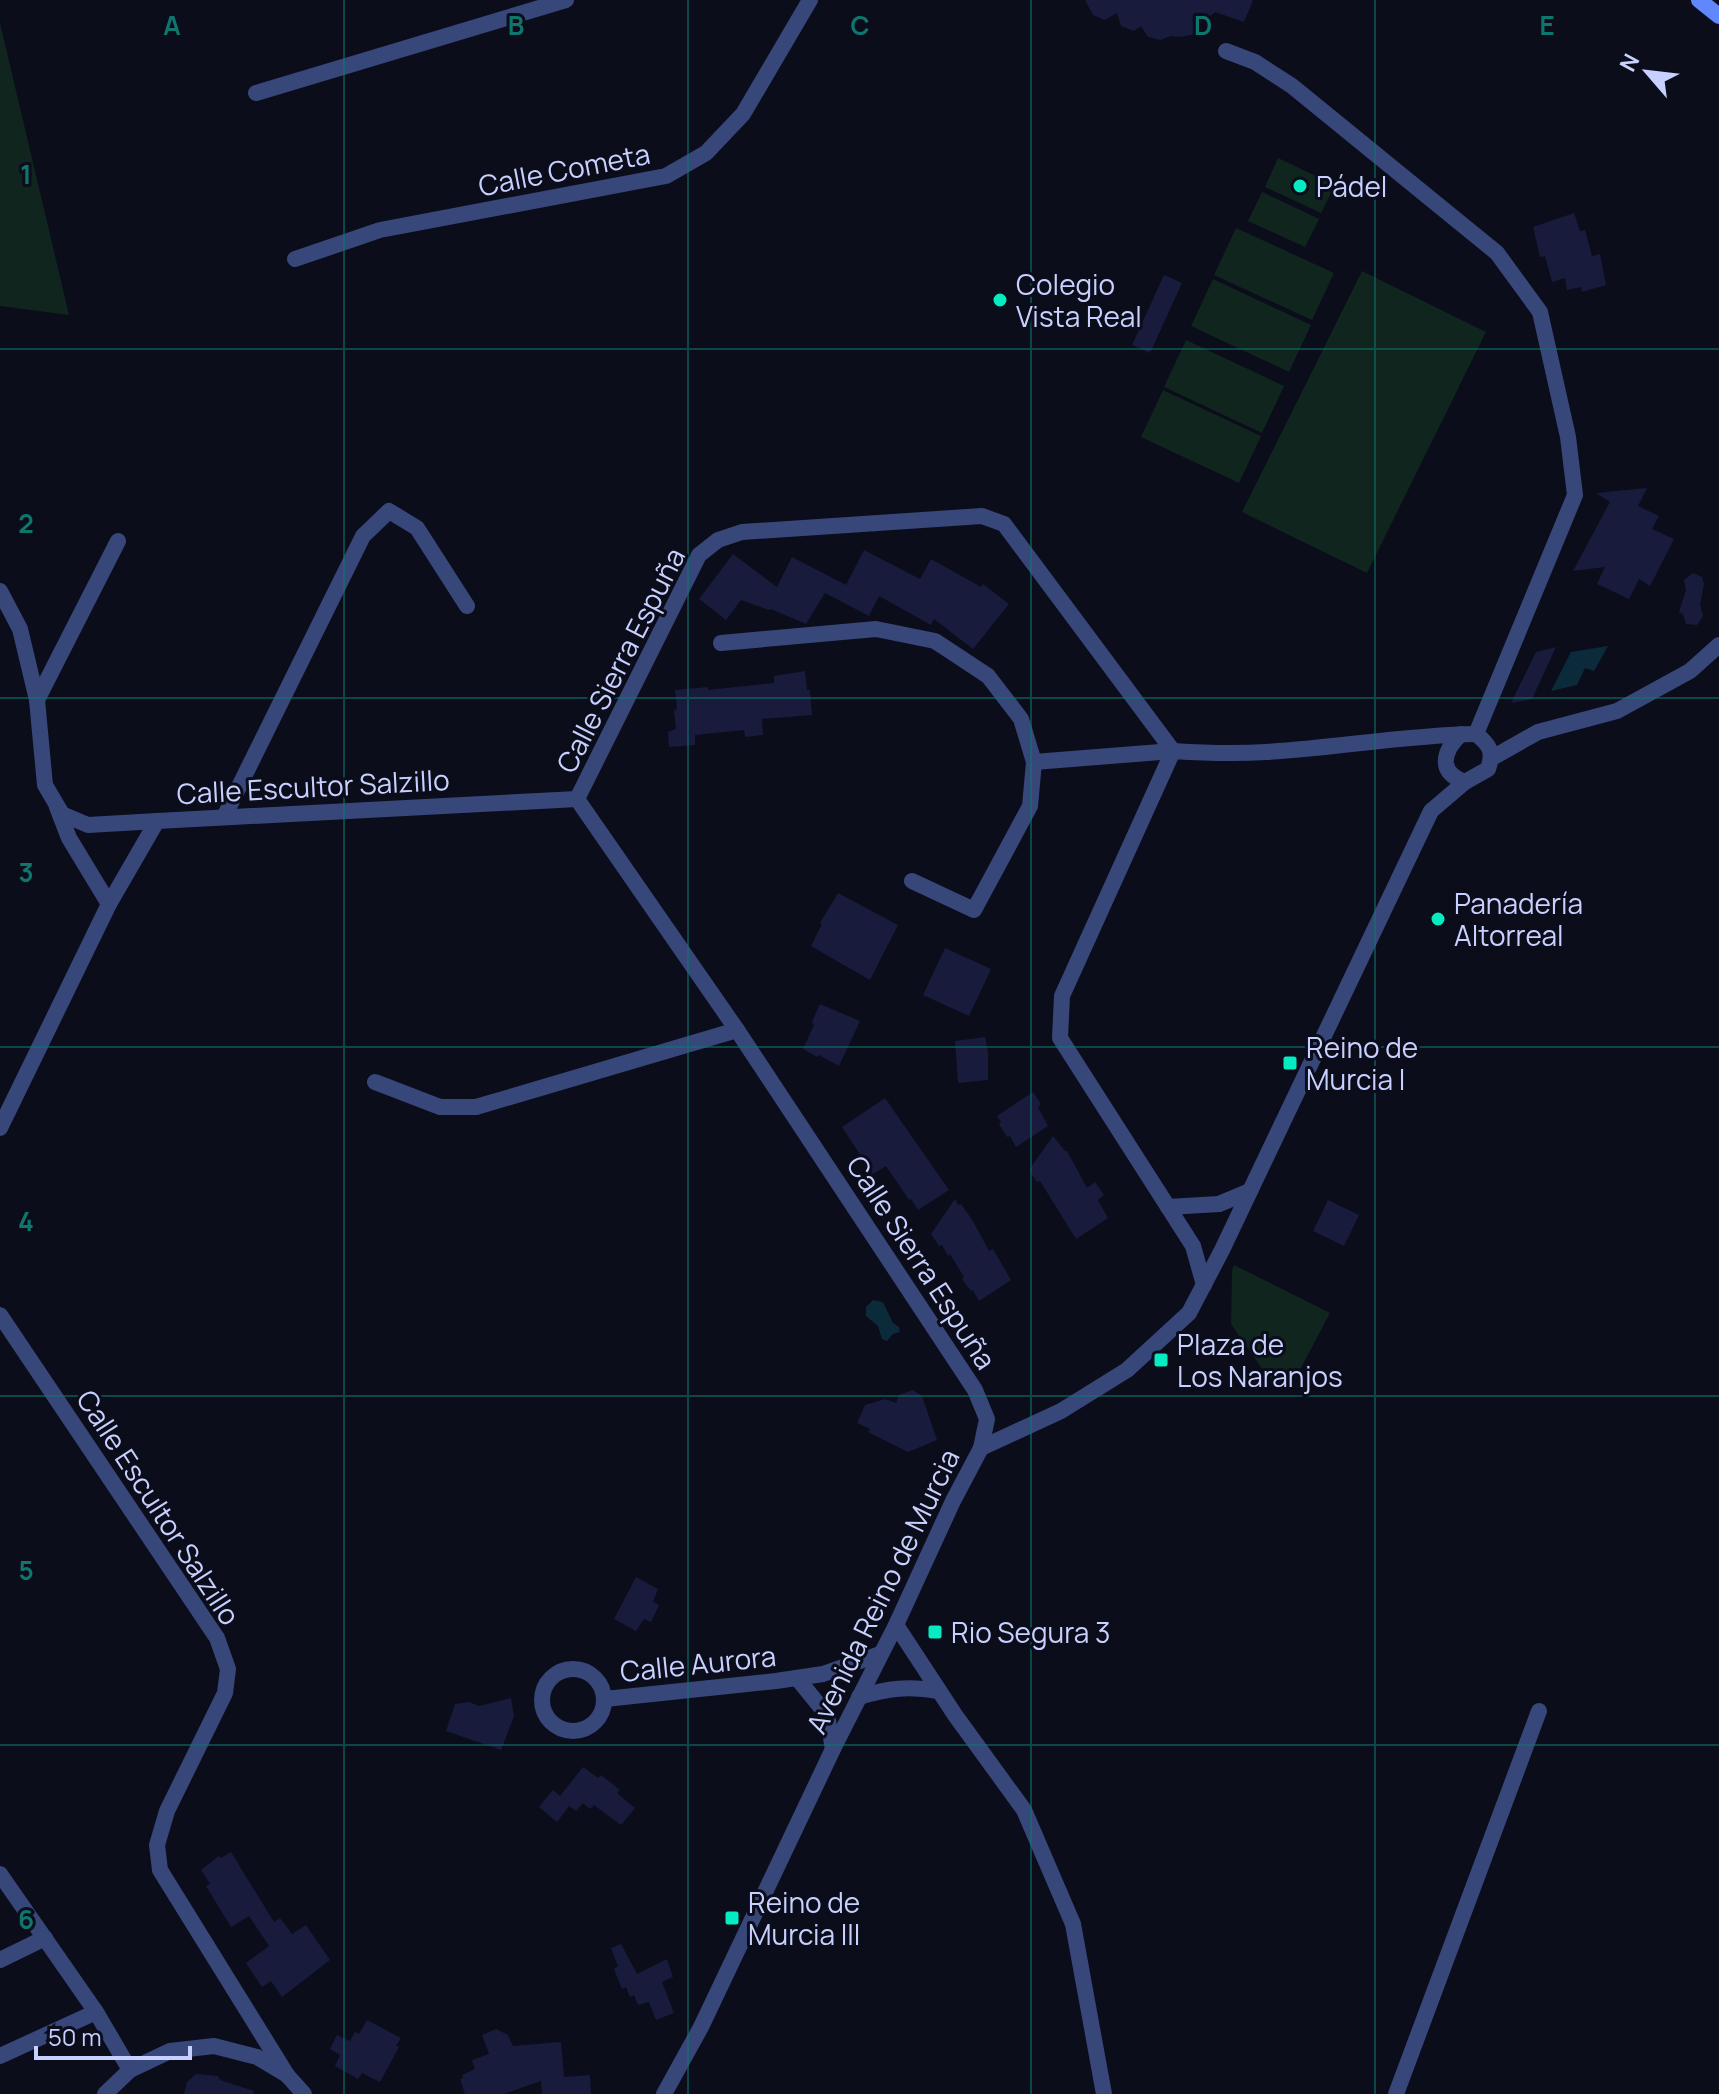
<svg xmlns="http://www.w3.org/2000/svg" width="1719" height="2094" viewBox="0 0 1719 2094" font-family="Manrope,sans-serif">
	<style>
		.green { fill: #0f251e }
		.water { fill: #0b2a3a }
		.building { fill: #181b3c }
		.lines { fill: none; stroke-linecap: round; stroke-linejoin: round }
		.street { stroke: #37477a; stroke-width: 16 }
		.secondary { stroke: #6087fc; stroke-width: 16 }
		.grid { fill: none; stroke: #0f766e; stroke-width: 2; stroke-opacity: 0.55 }
		.poi-dot { fill: #05ecc2; stroke: #0b0d1b; stroke-width: 3 }
		.labels { text-anchor: middle; dominant-baseline: central; stroke-width: 6; stroke-linejoin: round; paint-order: stroke }
		.street-label { font-size: 28px; fill: #c7d0fe; stroke: #0b0d1b }
		.poi-label { font-size: 28px; fill: #c7d0fe; stroke: #0b0d1b; text-anchor: start }
		.grid-label { font-size: 26px; text-anchor: middle; font-weight: bold; fill: #0f766e; stroke: #0b0d1b; stroke-width: 6; stroke-linejoin: round; paint-order: stroke }
	</style>
	<rect width="100%" height="100%" fill="#0b0d1b"/>
	<!-- green -->
	<g class="green">
		<path d="M0,23L69,315L0,306Z"/>
		<path d="M1278,158L1335,185L1321,213L1265,187Z"/>
		<path d="M1262,192L1319,219L1305,247L1248,221Z"/>
		<path d="M1236,228L1334,273L1312,320L1214,275Z"/>
		<path d="M1362,271L1486,332L1367,573L1242,512Z"/>
		<path d="M1213,279L1311,325L1289,372L1191,326Z"/>
		<path d="M1186,340L1284,386L1262,433L1164,387Z"/>
		<path d="M1163,390L1261,436L1239,483L1141,437Z"/>
		<path d="M1234,1265L1330,1313L1301,1368L1281,1381L1272,1379L1265,1373L1231,1324L1232,1270Z"/>
	</g>
	<!-- water -->
	<g class="water">
		<path d="M1608,646L1594,671L1585,668L1577,685L1551,691L1571,652Z"/>
		<path d="M873,1300L883,1302L893,1323L899,1327L900,1332L893,1334L887,1341L882,1339L878,1326L866,1316V1307Z"/>
	</g>
	<!-- building -->
	<g class="building">
		<path d="M1085,0H1253L1244,22L1215,12L1198,26L1195,34L1181,37L1171,36L1160,40L1148,37L1141,26L1134,31L1121,26L1117,13L1105,20L1093,15Z"/>
		<path d="M1574,213L1580,231L1585,230L1592,256L1600,254L1606,285L1582,292L1581,287L1567,290L1565,278L1552,282L1545,256L1540,257L1533,227Z"/>
		<path d="M1164,275L1182,283L1150,353L1132,345Z"/>
		<path d="M1647,488L1638,506L1659,516L1652,529L1674,539L1650,586L1639,579L1629,599L1597,584L1605,567L1573,571L1610,502L1596,493Z"/>
		<path d="M864,550L920,579L931,559L981,587L983,584L1009,604L973,649L934,619L931,625L879,596L869,616L825,593L806,624L771,609L769,610L741,600L726,620L699,599L733,554L777,587L792,557L846,585Z"/>
		<path d="M1693,573L1702,577L1704,584L1700,605L1703,616L1697,625L1686,624L1683,614L1679,612L1686,590L1684,580Z"/>
		<path d="M1556,647L1532,699L1511,703L1536,652Z"/>
		<path d="M805,671L807,690H810L812,715L762,719L763,735L745,737L744,730L695,735V745L669,747L668,732L676,729L674,710L677,709L675,690L708,687V690L774,683V676Z"/>
		<path d="M838,893L898,925L870,980L811,946L822,924L820,923Z"/>
		<path d="M945,948L991,969L969,1016L923,995Z"/>
		<path d="M820,1004L860,1021L839,1066L819,1055L817,1057L803,1049L814,1025L812,1022Z"/>
		<path d="M985,1037L988,1052V1080L958,1083L955,1041Z"/>
		<path d="M1033,1092L1041,1104L1038,1107L1048,1126L1016,1147L1010,1136L1007,1137L999,1124L1001,1122L997,1116Z"/>
		<path d="M885,1098L949,1190L918,1210L911,1199L909,1200L886,1166L873,1174L842,1127Z"/>
		<path d="M1053,1136L1065,1151H1067L1087,1188L1095,1182L1104,1195L1098,1200L1108,1218L1076,1239L1040,1181L1037,1182L1029,1170Z"/>
		<path d="M955,1199L958,1205L961,1204L973,1221L989,1251L993,1249L1011,1280L979,1301L973,1290L971,1291L962,1279L964,1277L950,1254L948,1256L942,1245L939,1246L931,1234Z"/>
		<path d="M1328,1200L1359,1215L1344,1246L1313,1231Z"/>
		<path d="M913,1390L922,1396L937,1440L908,1452L868,1432L870,1429L857,1423L865,1405L885,1399L896,1403L899,1395Z"/>
		<path d="M636,1577L658,1589L653,1602L659,1605L651,1622L644,1619L636,1631L614,1619Z"/>
		<path d="M511,1698L514,1716L501,1750L446,1731L455,1704L469,1702L479,1706Z"/>
		<path d="M583,1767L598,1778L601,1775L620,1790L617,1793L635,1808L621,1825L594,1805L590,1809L583,1803L576,1811L569,1806L557,1822L539,1807L553,1790L560,1796Z"/>
		<path d="M231,1852L274,1922L280,1918L292,1934L306,1925L330,1960L282,1997L271,1981L262,1987L246,1963L269,1946L249,1916L231,1927L206,1886L210,1884L201,1870L219,1856L221,1858Z"/>
		<path d="M621,1944L637,1974L667,1959L673,1977L662,1982L674,2013L656,2020L649,2002L638,2005L634,1995L630,1997L626,1987L622,1989L614,1969L618,1966L611,1948Z"/>
		<path d="M367,2020L401,2038L396,2046L399,2047L380,2082L362,2073L358,2079L335,2066L340,2055L330,2049L337,2035L350,2041L355,2032L359,2034Z"/>
		<path d="M496,2029L508,2035L513,2046L561,2042L564,2077L590,2075L591,2094H542L541,2081L504,2094H465L460,2079L463,2078L462,2075L475,2069L472,2060L489,2054L482,2035Z"/>
		<path d="M196,2074L218,2076L220,2080L254,2091L253,2094H184L187,2082Z"/>
	</g>
	<g class="lines">
		<!-- street -->
		<g class="street">
			<path d="M256,93L566,0"/>
			<path d="M295,259L380,230L666,176L706,153L743,114L810,0"/>
			<path d="M0,591L20,629L37,700L45,785L62,814L88,825L157,821"/>
			<path d="M721,643L876,629L935,641L988,676L1021,719L1034,762"/>
			<path d="M37,700L118,541"/>
			<path d="M1461,734C1443,751 1437,772 1465,782"/>
			<path d="M1492,758L1538,732L1617,711L1690,671L1719,645"/>
			<path d="M57,807L69,838L109,904"/>
			<path d="M224,817L363,536L389,511L417,528L467,606"/>
			<path d="M912,881L974,910L1030,806L1034,762L1173,751"/>
			<path d="M375,1082L440,1107H476L737,1030"/>
			<path d="M0,1128L109,904L157,821L577,799"/>
			<path d="M1168,1207L1219,1204L1250,1191"/>
			<path d="M1204,1285L1193,1246L1060,1038L1062,996L1173,751C1204,753 1235,754 1266,752C1336,748 1406,735 1476,734"/>
			<path d="M0,1315L217,1638L228,1669L225,1693L167,1811L157,1845L160,1870L287,2075"/>
			<path d="M981,1448L987,1419L975,1390L737,1030L577,799L699,555L718,540L742,532L982,516L1004,524L1173,751"/>
			<path d="M896,1625L955,1715L1024,1810L1073,1924L1104,2094"/>
			<circle cx="573" cy="1700" r="31"/>
			<path d="M797,1678L827,1715L833,1749"/>
			<path d="M859,1697C888,1688 909,1686 939,1691"/>
			<path d="M605,1699L776,1681L823,1674L880,1654"/>
			<path d="M0,1874L96,2012L130,2070"/>
			<path d="M0,1960L45,1938"/>
			<path d="M0,2056L96,2012"/>
			<path d="M105,2094L130,2070L170,2051L214,2046L257,2057L287,2075L304,2094"/>
			<path d="M664,2094L701,2027L833,1749L896,1625L953,1501L981,1448L1061,1411L1127,1370L1189,1313L1222,1250L1431,811L1465,782L1488,769C1494,752 1490,745 1476,734L1575,495L1568,437L1540,312L1497,253L1292,86L1255,62L1226,51"/>
			<path d="M1396,2094L1539,1711"/>
		</g>
		<!-- secondary -->
		<path class="secondary" d="M1699,0L1719,16"/>
	</g>
	<!-- grid -->
	<path class="grid" d="M344,0V2094M688,0V2094M1031,0V2094M1375,0V2094M0,349H1719M0,698H1719M0,1047H1719M0,1396H1719M0,1745H1719"/>
	<!-- markers -->
	<g class="poi-dot">
		<circle cx="1300" cy="186" r="8"/>
		<circle cx="1000" cy="300" r="8"/>
		<circle cx="1438" cy="919" r="8"/>
		<rect x="1282" y="1055" width="16" height="16" rx="4"/>
		<rect x="1153" y="1352" width="16" height="16" rx="4"/>
		<rect x="927" y="1624" width="16" height="16" rx="4"/>
		<rect x="724" y="1910" width="16" height="16" rx="4"/>
	</g>
	<g class="labels">
		<!-- street labels -->
		<g class="street-label">
			<text transform="translate(564 169) rotate(-11)">Calle Cometa</text>
			<text transform="translate(620 660) rotate(-63)">Calle Sierra Espuña</text>
			<text transform="translate(313 786) rotate(-3)">Calle Escultor Salzillo</text>
			<text transform="translate(922 1262) rotate(57)">Calle Sierra Espuña</text>
			<text transform="translate(159 1507) rotate(57)">Calle Escultor Salzillo</text>
			<text transform="translate(882 1591) rotate(-64)">Avenida Reino de Murcia</text>
			<text transform="translate(698 1663) rotate(-6)">Calle Aurora</text>
		</g>
		<!-- poi labels -->
		<g class="poi-label">
			<text x="1316" y="186">Pádel</text>
			<text x="1016" y="284">Colegio<tspan x="1016" dy="32">Vista Real</tspan></text>
			<text x="1454" y="903">Panadería<tspan x="1454" dy="32">Altorreal</tspan></text>
			<text x="1306" y="1047">Reino de<tspan x="1306" dy="32">Murcia I</tspan></text>
			<text x="1177" y="1344">Plaza de<tspan x="1177" dy="32">Los Naranjos</tspan></text>
			<text x="951" y="1632">Rio Segura 3</text>
			<text x="748" y="1902">Reino de<tspan x="748" dy="32">Murcia III</tspan></text>
		</g>
	</g>
	<g class="grid-label">
		<text x="172" y="35">A</text>
		<text x="516" y="35">B</text>
		<text x="860" y="35">C</text>
		<text x="1203" y="35">D</text>
		<text x="1547" y="35">E</text>
		<text x="26" y="184">1</text>
		<text x="26" y="533">2</text>
		<text x="26" y="882">3</text>
		<text x="26" y="1231">4</text>
		<text x="26" y="1580">5</text>
		<text x="26" y="1929">6</text>
	</g>
	<!-- north arrow -->
	<g transform="translate(1647 72) rotate(298)" stroke="#0b0d1b" stroke-width="6" paint-order="stroke">
	<path d="M0-6L14 30L0 20L-14 30Z" fill="#c7d0fe"/>
	<text y="-12" font-size="22" font-weight="bold" text-anchor="middle" fill="#c7d0fe">N</text>
	</g>
	<!-- scale -->
	<path d="M36 2046v12h154v-12" fill="none" stroke="#c7d0fe" stroke-width="4"/>
	<text x="48" y="2046" font-size="24" fill="#c7d0fe" stroke="#0b0d1b" stroke-width="6" paint-order="stroke">50 m</text>
</svg>
